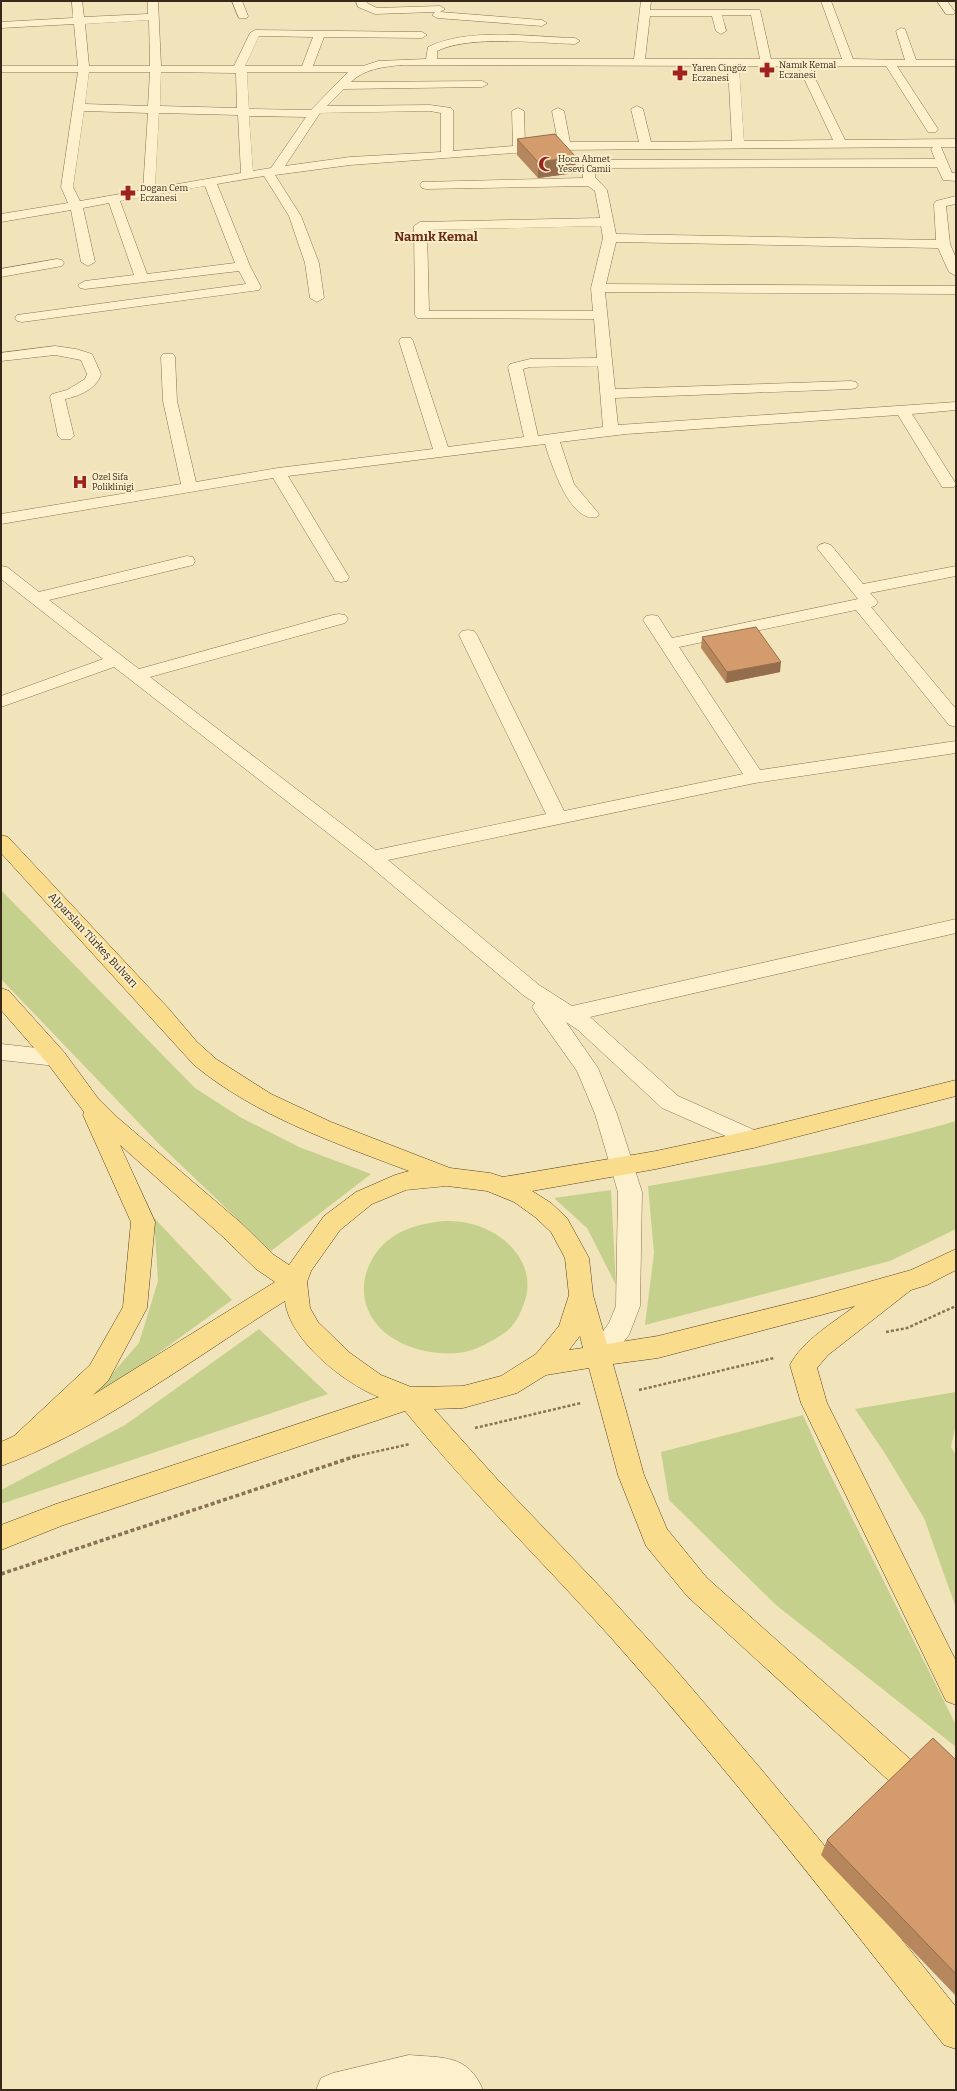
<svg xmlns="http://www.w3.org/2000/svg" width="957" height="2091" viewBox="0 0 957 2091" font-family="Bitter,serif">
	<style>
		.green { fill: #c6d08d }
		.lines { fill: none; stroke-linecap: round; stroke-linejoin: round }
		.minor-casing { stroke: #8a7253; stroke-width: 1 }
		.major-casing { stroke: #574028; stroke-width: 1 }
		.path-far1 { stroke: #8a7253; stroke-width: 2.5; stroke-dasharray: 3 2; stroke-linecap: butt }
		.path { stroke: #8a7253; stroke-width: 3.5; stroke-dasharray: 4 2.5; stroke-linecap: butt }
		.minor { fill: #fcf0cd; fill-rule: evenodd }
		.major { fill: #fadd8c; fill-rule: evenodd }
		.wall { fill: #b6865d }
		.shaded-wall { fill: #946d4c }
		.building { fill: #d49c6c; stroke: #946d4c }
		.labels { text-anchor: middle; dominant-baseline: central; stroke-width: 4; stroke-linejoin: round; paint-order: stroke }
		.far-poi-label { font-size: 9px; fill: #372919; stroke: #f9edca; text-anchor: start }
		.street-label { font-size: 11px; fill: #372919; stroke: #f9edca }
		.far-district-label { font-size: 13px; font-weight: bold; fill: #682a15; stroke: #f9edca }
	</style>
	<rect width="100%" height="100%" fill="#f2e4ba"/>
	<!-- green -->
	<g class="green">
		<path d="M1,890L195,1088L240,1117L299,1147L371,1174L271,1251L159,1144L1,979Z"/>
		<path d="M956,1121V1229L890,1261L645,1325L654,1253L648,1186C752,1168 855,1150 956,1121Z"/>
		<path d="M611,1190L616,1285L587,1228L554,1198Z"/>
		<path d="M154,1218L232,1300L82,1408L139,1343L158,1281Z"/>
		<path d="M443,1221C451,1221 459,1221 467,1223C501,1229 535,1260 526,1297C523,1308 517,1323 507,1331C493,1341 476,1351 458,1353C425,1356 382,1343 368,1310C356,1282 371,1249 397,1234C411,1226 427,1223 443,1221Z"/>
		<path d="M259,1329L328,1394L1,1504V1490L125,1425Z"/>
		<path d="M956,1392V1423L951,1447L956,1455V1608L924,1518L884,1452L855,1409Z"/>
		<path d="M803,1415L824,1462L956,1725V1747L776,1605L669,1500L661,1452Z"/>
	</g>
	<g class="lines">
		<!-- minor casing -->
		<g class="minor-casing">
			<g id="minor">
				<path d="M72,1H82L84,17L148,14V1H158L161,66H234L250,33L255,30L422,32L427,35L422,38L324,37L313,66H363L378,61L426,59L428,47C469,27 531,37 575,38L580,41L575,44C538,43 470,35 437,51V59H634L641,1H651L650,10H760L771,59H842L821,1H831L853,59L905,60L896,31L901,28L905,29L916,60H956V66H897L938,129L936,132H928L886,66H809L845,140L956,139V147H941L952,173H956V181L943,180L937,167L595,168V177L607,190L616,234L936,240L934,204L936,201L956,196V204L946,206L950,244L956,258V276L949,272L938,248L616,242L606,284L956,286V294L605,292L615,389L851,381L856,382L858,385L856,388L851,389L615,398L618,425L956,402V410L912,414L956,484L954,487H942L898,415L626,434L560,442L574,484L599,514L597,517C570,524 551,463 545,444L288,476L349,577L347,581L341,582L335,581L333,577L273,478L1,524V514L181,484L163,401L161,357L163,354H173L175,357L177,401L196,482L278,468L433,449L399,341L401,338H411L413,341L448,447L524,437L508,367L510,364L530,359L597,358L594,319L417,318L415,315L414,226L420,222L600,218L595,191L588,186L426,189L422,188L420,185L422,182L583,178V164L589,160L935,159L931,149L933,147L554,150L350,165L275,175L301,216L319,263L324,298L317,302L310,298L305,263L289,216L264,176L217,184L250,266L261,287L259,290L22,322L17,321L15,318L17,315L246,284L239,271L85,289L80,288L78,285L85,281L134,275L109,203L83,208L95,262L88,266L81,262L71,210L1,222V214L68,203L61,187L78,72H1V66H78L74,24L1,28V22L73,18ZM722,15H751L760,59H645L650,16H712L716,31L721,34L726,31ZM149,20L150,66H89L85,24ZM259,36L313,37L302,66H245ZM401,65L728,66L732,141L651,142L643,109L637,106L631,109L639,142H570L564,111L558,108L552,111L558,142L525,145L524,111L518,108L512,111L513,146L453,151V110L451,108L430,105L327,106L344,89L482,87L488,84L482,81L351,82C364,69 383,67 401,65ZM739,66H798L833,140L744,141ZM89,72H150L148,106L85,104ZM161,72L236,73L237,108L160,106ZM247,72H348L311,110L249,109ZM84,111L148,113L143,190L80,201L73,187ZM430,111L441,113V152L350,157L285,166L320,113ZM159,113L238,115L241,173L155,188ZM249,116L306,117L271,168L253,171ZM205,186L235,263L147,274L120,201ZM601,226L603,238L591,288L593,311H429L427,230ZM598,366L603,427L538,436L523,369L530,367Z"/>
				<path d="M232,1H242L248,16L247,18H239Z"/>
				<path d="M356,1H366L367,3L377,8L440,6L445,9L440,12L542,20L547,23L542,26L437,18L432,15L435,12L375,14L358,7Z"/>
				<path d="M937,1H947L955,12L954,14H946Z"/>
				<path d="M57,259L62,260L64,263L62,266L1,277V269Z"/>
				<path d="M55,346L76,349L92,354L101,374C97,389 79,396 65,399L74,436L71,439H61L58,436L50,397L52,394L67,390L85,379L87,374L81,360L55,355L1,361V353Z"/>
				<path d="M825,543L831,545L863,584L956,566V576L870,593L878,602L875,606L871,607L956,709V727L949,725L856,610L679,647L760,770L956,741V753L755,783L388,860L539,985L572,1006L956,919V933L590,1017L678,1096L761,1133L765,1139L761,1145L753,1148L662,1108L578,1030L566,1022L598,1068L617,1114L642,1192L640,1306L629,1335L607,1363L598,1367L589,1363L585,1356L609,1323L616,1306L618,1192L595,1114L577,1071L535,1012L532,1007L535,1003L523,995L365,862L114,667L1,707V696L103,659L1,579V566L7,567L39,592L187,556L193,557L195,561L193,565L49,600L139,669L333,615L339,614L345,615L348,619L345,623L150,677L376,850L546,814L459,635L462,631L468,630L474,631L477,635L564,811L743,774L643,620L646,616L652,615L658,616L672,638L858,599L817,548L819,545Z"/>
				<path d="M1,1044L56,1050L64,1052L67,1058L64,1064L56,1066L1,1060Z"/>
				<path d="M409,2055C443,2058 468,2054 483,2090H316L321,2078L333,2073Z"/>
			</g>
		</g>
		<!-- major casing -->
		<g class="major-casing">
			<path id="major" d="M1,835L8,837L169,1009L197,1042L216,1059L271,1094L331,1122L450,1168L490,1173L503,1177L656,1151L753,1130L956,1080V1096L753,1148L656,1169L532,1191L551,1203L567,1218L589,1258L593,1295L607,1344L658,1336L815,1297L911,1270L956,1249V1270L927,1285L911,1290L828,1355L817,1368L827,1403L956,1661V1705L946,1701L801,1403L790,1365C803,1340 833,1323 855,1306L658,1358L613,1364L644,1475L667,1529L707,1578L956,1800V1836L945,1832L687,1596L646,1546L618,1475L589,1368L546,1375L517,1393L463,1408L434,1409L497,1479L606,1593L676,1670L761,1769L886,1920L956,2007V2049L944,2045C836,1909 729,1770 613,1640C544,1563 470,1491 405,1411L61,1526L1,1550V1525L56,1504L379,1397C345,1384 289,1340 285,1301C195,1357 100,1430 1,1466V1442L14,1436L90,1365L123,1307L131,1222L83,1115L84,1112L48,1064L1,1010V988L9,991L64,1052L97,1097L118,1118L240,1222L274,1255L289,1265L324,1216L356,1192L395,1175L409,1171C335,1143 256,1116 194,1065L1,853ZM120,1145L222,1236L256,1269L275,1282L93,1395L108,1381L147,1308L155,1222ZM447,1186L487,1191L514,1202L535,1217L551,1232L565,1258L569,1295L559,1326L536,1354L501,1376L463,1386L411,1387L381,1375L350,1353L318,1322L310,1308L307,1282L311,1271L340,1230L372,1204L406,1190ZM580,1336L583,1348L569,1350L579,1337Z"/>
		</g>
		<!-- path-far1 -->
		<g class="path-far1">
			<path d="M886,1332L907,1328L956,1306"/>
			<path d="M639,1390L774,1358"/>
			<path d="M475,1428L581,1403"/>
			<path d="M352,1457L410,1444"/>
		</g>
		<!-- path -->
		<path class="path" d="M1,1574L356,1456"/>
		<!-- minor -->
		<use href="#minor" class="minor"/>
		<!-- major -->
		<use href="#major" class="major"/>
	</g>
	<!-- wall -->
	<g class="wall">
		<path d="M517,139L575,173L538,178L517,155Z"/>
		<path d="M702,637L780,672L726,683L701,648Z"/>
		<path d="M956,1760V1996L821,1855L827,1840Z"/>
	</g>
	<!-- shaded-wall -->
	<g class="shaded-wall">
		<path d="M576,157L575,173L538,178V162Z"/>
		<path d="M781,662L780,672L726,683L727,672Z"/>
	</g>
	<!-- building -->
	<g class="building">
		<path d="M555,134L576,157L538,162L517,139Z"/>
		<path d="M756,627L781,662L727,672L702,637Z"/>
		<path d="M933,1738L956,1760V1974L827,1840Z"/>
	</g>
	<!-- icons -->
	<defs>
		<g id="pharmacy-bare" transform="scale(1.2)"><path d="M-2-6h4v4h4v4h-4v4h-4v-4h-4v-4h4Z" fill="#9f221d" stroke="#f9edca" stroke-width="2.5" paint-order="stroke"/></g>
		<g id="mosque-bare" transform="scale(1.2)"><path d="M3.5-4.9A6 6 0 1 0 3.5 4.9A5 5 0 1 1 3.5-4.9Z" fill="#9f221d" stroke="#f9edca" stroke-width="2.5" paint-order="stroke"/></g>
		<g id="hospital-bare" transform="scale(1.2)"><path d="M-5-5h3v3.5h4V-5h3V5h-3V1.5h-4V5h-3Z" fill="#9f221d" stroke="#f9edca" stroke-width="2.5" paint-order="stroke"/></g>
	</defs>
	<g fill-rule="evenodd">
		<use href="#pharmacy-bare" x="767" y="70"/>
		<use href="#pharmacy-bare" x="680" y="73"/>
		<use href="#mosque-bare" x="546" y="164"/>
		<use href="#pharmacy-bare" x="128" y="193"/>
		<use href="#hospital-bare" x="80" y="482"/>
	</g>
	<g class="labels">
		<!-- far-poi labels -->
		<g class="far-poi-label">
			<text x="779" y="65">Namık Kemal<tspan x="779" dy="10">Eczanesi</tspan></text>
			<text x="692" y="68">Yaren Cingöz<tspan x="692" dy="10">Eczanesi</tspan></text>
			<text x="558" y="159">Hoca Ahmet<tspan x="558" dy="10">Yesevi Camii</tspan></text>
			<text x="140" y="188">Dogan Cem<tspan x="140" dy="10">Eczanesi</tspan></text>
			<text x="92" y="477">Ozel Sifa<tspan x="92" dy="10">Poliklinigi</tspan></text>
		</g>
		<!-- street labels -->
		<g class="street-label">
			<text transform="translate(93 940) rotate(47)">Alparslan Türkeş Bulvarı</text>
		</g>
		<!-- far-district labels -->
		<g class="far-district-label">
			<text x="436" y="236">Namık Kemal</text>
		</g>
	</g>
	<!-- border -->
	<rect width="957" height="2091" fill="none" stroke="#372919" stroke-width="4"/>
</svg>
